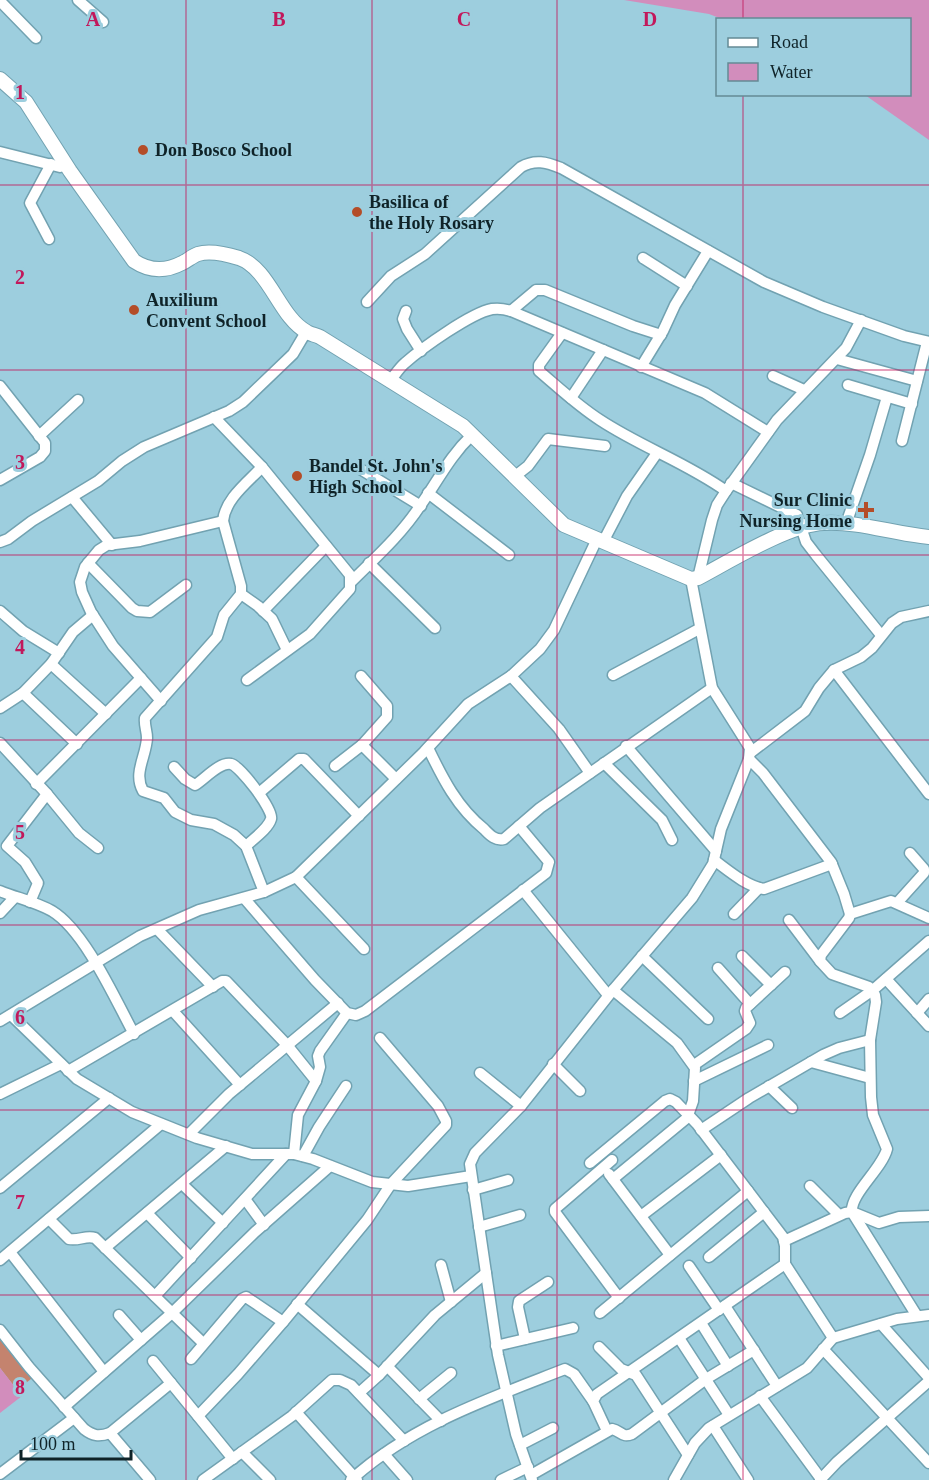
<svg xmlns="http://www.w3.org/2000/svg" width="929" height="1480" viewBox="0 0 929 1480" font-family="'Times New Roman',serif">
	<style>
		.green { fill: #c4836e }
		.water { fill: #d28dbc }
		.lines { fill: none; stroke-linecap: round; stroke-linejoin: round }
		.minor-casing { stroke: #72a2b1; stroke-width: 13 }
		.major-casing { stroke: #72a2b1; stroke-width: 16 }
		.minor { stroke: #fff; stroke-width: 10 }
		.major { stroke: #fff; stroke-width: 14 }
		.grid { fill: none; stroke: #c2185b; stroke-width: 1.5; stroke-opacity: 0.55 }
		.poi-dot { fill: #b44d28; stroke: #9dcede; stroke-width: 2 }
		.labels { text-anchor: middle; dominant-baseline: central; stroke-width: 6; stroke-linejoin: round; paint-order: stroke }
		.poi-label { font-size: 18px; font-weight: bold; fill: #0f2328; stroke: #9dcede; text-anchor: start }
		.grid-label { font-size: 20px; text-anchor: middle; font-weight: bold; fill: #c2185b; stroke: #9dcede; stroke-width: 6; stroke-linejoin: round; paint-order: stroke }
	</style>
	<rect width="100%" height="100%" fill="#9dcede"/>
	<!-- green -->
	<path class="green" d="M0,1329L36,1375L17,1390L0,1368Z"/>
	<!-- water -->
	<g class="water">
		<path d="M624,0H929V140L865,95L910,94V20L722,19L709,14Z"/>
		<path d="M0,1368L22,1396L0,1413Z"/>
	</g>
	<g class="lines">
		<!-- minor casing -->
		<g class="minor-casing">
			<g id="minor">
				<path d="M78,0L103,22"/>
				<path d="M0,1L36,38"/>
				<path d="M0,152L60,167L65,164"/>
				<path d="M49,239L30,203L51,164"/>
				<path d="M643,258L687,286"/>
				<path d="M367,302L391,276L425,254L521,167C535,159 546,162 561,168L764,282L823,307L904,336L929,342"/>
				<path d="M406,311L403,319L407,329L421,351"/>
				<path d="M511,311L536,290H545L633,326L661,335"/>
				<path d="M562,333L539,365V371C559,388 578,406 600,420C641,447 687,463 726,491"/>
				<path d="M837,359L917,381"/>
				<path d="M641,367L663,331L675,305L708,251"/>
				<path d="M773,376L804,390"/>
				<path d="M390,381C395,375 399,368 405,363C422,348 471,313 492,309C499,308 505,309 511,311L705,393L768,432"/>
				<path d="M848,385L912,404"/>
				<path d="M0,386L45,443V451L40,457L0,480"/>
				<path d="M571,398L603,350"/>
				<path d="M214,417L262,467L350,575V589L310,634L247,680"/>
				<path d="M39,436L78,400"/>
				<path d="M902,441L927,342"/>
				<path d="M262,467C248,482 225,499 223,521L241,586V594L224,615L217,637L145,718C144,725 147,731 147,738C146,757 133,773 143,791L164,798L175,812L191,820L214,824L234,835L246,846L264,892"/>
				<path d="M357,467L421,506"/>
				<path d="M514,477L528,466L548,439L605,446"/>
				<path d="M731,483L797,515L806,542L816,555L881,635"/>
				<path d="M428,493L509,555"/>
				<path d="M72,497L112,545"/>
				<path d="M846,524L870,455L887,397"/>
				<path d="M0,542L8,539L32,521L98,481L122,461L144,447L229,411L243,402L293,354L306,332"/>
				<path d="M603,542L627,496L657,453"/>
				<path d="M88,563L132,608L137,611L150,612L186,585"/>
				<path d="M369,563L435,628"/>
				<path d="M698,578L712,520L717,505L726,491L777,420L846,348L861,320"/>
				<path d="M351,582C375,558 401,535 420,506C438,481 449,457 472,435"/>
				<path d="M241,594L258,606L272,619L287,650"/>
				<path d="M0,611L23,631L59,653"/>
				<path d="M263,611L326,546"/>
				<path d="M51,664L106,714"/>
				<path d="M834,670L929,794"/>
				<path d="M613,675L699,629"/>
				<path d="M511,676L559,729L590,773"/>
				<path d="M23,693L77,744"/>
				<path d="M161,701L113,646L91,612L82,592L80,582L85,567L99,550L107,545L140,541L223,521"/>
				<path d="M0,708L23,693L51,664L73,632L93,615"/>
				<path d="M0,743L47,794L79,833L98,848"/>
				<path d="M362,745L396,779"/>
				<path d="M626,746L716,851"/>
				<path d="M428,748C443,779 457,807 484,829C490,835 495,841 504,839L540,808L712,688"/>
				<path d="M750,753L805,711L819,688L834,670L861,657L872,648L892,623L901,617L929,611"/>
				<path d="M749,759L763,773L831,862L844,894L850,914L849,918L821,955L820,961L832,974L869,987L875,995L876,1002L870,1040L871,1097L873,1115L887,1149C882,1169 850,1194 852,1212L917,1316"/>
				<path d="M604,763L662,820L672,840"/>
				<path d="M335,766L362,745L387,717V706L361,676"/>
				<path d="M174,767L185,779L195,785C205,779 219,762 231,764C240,766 274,810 271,819C268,829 253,839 246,846"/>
				<path d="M36,784L141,678"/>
				<path d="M259,793L299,759H304L359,816"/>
				<path d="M714,860C729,871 746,886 764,889L832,864"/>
				<path d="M296,877L364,949"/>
				<path d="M523,890L608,995"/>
				<path d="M0,891C17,898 36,902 52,911C85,931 115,999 134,1034"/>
				<path d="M244,898L315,980L347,1013L356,1015L365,1011L546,873L549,862L519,826"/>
				<path d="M30,902L38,883L25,862L7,846L47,794"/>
				<path d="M897,903L924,873V869L910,853"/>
				<path d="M0,913L15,897"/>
				<path d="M734,914L759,888"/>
				<path d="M850,914L891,901L929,918"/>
				<path d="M789,920L820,961"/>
				<path d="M157,929L213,987"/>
				<path d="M642,956L708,1019"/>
				<path d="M742,956L771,985"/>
				<path d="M718,968L750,1004"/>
				<path d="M886,979L929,1026"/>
				<path d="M613,990L677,1043L695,1068L693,1101L687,1118L613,1179"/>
				<path d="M173,1011L240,1085"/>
				<path d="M840,1013L873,990L929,941"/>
				<path d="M917,1013L929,999"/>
				<path d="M11,1015L77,1079L132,1112L197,1138L252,1154H294L313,1159L372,1182L408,1186L471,1176"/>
				<path d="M0,1021L140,936L199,910L264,892L296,877L424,752L468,704L511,676L540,649L554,630L597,539"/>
				<path d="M811,1062L870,1078"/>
				<path d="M553,1064L580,1091"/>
				<path d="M694,1065L746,1029L750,1023L745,1011L746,1008L785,972"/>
				<path d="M68,1071L222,981H226L287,1045L316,1081"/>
				<path d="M480,1073L521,1106"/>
				<path d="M694,1081L768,1045"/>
				<path d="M769,1086L792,1108"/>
				<path d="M0,1094L61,1064"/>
				<path d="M701,1130L749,1098L823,1055L839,1048L870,1040"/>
				<path d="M189,1134L229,1094L338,1003"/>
				<path d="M294,1154L298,1115L316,1081L320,1067L318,1056L320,1051L347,1013"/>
				<path d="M303,1156L319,1127L346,1086"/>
				<path d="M612,1160L555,1209V1212L619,1298"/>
				<path d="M590,1163L665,1101L670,1099L676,1102L697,1124L783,1237L785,1246V1264L833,1338"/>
				<path d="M609,1174L670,1255"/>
				<path d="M182,1184L223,1223"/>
				<path d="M810,1186L839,1215"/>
				<path d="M0,1188L109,1098"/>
				<path d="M473,1190L508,1180"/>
				<path d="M245,1199L264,1225"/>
				<path d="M147,1213L191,1258"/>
				<path d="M641,1216L721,1155"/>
				<path d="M49,1219L69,1239C79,1241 86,1235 95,1238L203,1343"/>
				<path d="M479,1227L520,1215"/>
				<path d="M784,1241L845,1213L852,1212L879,1223L899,1217L929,1216"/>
				<path d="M105,1248L226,1146"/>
				<path d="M10,1252L104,1372"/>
				<path d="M709,1257L764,1212"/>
				<path d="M0,1260L161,1124"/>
				<path d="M441,1265L451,1302"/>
				<path d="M689,1266L719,1310"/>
				<path d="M155,1296L286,1154"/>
				<path d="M297,1304L379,1375"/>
				<path d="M725,1306L777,1386"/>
				<path d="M600,1313L748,1191"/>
				<path d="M119,1315L141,1340"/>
				<path d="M701,1323L728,1366"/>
				<path d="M881,1324L929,1378"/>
				<path d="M0,1330L29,1367L84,1429C93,1436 99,1437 110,1433L171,1383"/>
				<path d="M679,1338L729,1415"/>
				<path d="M525,1339L518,1307L519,1301L548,1282"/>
				<path d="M496,1346L573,1328"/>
				<path d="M599,1347L621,1369L636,1375L688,1455"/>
				<path d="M823,1349L929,1463"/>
				<path d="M191,1359L242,1299L246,1297L283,1322"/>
				<path d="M153,1361L233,1459"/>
				<path d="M387,1366L441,1421"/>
				<path d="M359,1393L379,1375L435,1315L486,1273"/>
				<path d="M760,1396L821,1479"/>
				<path d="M419,1399L451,1373"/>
				<path d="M64,1407L172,1313L255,1232L330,1166"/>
				<path d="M296,1412L357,1480"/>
				<path d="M198,1416L238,1374L283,1322L367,1220L391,1184L446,1125V1121L438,1106L380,1038"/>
				<path d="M713,1426L748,1480"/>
				<path d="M607,1431L593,1401L597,1394L785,1264"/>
				<path d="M110,1433L150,1480"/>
				<path d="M520,1445L553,1428"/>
				<path d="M242,1452L270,1480"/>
				<path d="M384,1454L407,1480"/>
				<path d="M0,1474L74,1418"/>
				<path d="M531,1475L612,1429C621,1431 622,1438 632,1434L706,1379L754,1350"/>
				<path d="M203,1480L292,1416L332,1380H340L351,1385L404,1441"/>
				<path d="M351,1480C411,1425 491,1398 565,1369L574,1374L593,1401"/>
				<path d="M501,1480L528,1467"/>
				<path d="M532,1480L516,1434L498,1355L470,1164L475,1153L521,1106L613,990L692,898L713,864L721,829L749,759L750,748L712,688L691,579"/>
				<path d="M674,1480L695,1443L709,1428L807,1368L833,1338L897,1319L929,1315"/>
				<path d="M820,1480L837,1462L929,1381"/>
			</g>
		</g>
		<!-- major casing -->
		<g class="major-casing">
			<path id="major" d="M0,79L26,102L70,171L134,261C149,271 165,272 182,263C187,261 192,256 198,254C210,250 226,254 239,258C270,269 279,317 307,332C310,334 316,335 320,337L463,426L564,525L691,579L698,578C730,561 790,524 824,523C859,521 894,534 929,537"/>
		</g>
		<!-- minor -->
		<use href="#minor" class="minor"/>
		<!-- major -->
		<use href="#major" class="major"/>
	</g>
	<!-- grid -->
	<path class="grid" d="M186,0V1480M372,0V1480M557,0V1480M743,0V20M743,94V1480M0,185H929M0,370H929M0,555H929M0,740H929M0,925H929M0,1110H929M0,1295H929"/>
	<!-- markers -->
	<g class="poi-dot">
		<circle cx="143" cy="150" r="6"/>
		<circle cx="357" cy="212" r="6"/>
		<circle cx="134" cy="310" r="6"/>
		<circle cx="297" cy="476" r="6"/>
		<path d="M863 501h6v6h6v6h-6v6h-6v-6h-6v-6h6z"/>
	</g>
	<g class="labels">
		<!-- poi labels -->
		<g class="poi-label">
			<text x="155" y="150">Don Bosco School</text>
			<text x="369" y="202">Basilica of<tspan x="369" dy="21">the Holy Rosary</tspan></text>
			<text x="146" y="300">Auxilium<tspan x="146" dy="21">Convent School</tspan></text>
			<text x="309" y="466">Bandel St. John's<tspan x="309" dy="21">High School</tspan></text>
			<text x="852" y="500" text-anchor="end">Sur Clinic<tspan x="852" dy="21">Nursing Home</tspan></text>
		</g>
	</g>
	<g class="grid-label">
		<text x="93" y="26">A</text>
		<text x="279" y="26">B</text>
		<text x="464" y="26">C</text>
		<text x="650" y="26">D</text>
		<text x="20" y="99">1</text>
		<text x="20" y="284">2</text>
		<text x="20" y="469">3</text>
		<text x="20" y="654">4</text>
		<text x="20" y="839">5</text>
		<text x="20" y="1024">6</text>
		<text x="20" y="1209">7</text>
		<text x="20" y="1394">8</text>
	</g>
	<!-- legend -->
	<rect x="716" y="18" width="195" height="78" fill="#9dcede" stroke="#648a95" stroke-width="1.5"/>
	<rect x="728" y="38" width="30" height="9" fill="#ffffff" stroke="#648a95" stroke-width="1.5"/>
	<text x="770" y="48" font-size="18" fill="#0f2328">Road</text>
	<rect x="728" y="63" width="30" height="18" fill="#d28dbc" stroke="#648a95" stroke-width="1.5"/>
	<text x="770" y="78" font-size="18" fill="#0f2328">Water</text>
	<!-- scale -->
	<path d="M21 1450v9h110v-9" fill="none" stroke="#0f2328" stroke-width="3"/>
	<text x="30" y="1450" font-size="18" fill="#0f2328" stroke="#9dcede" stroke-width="4.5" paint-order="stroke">100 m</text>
</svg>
